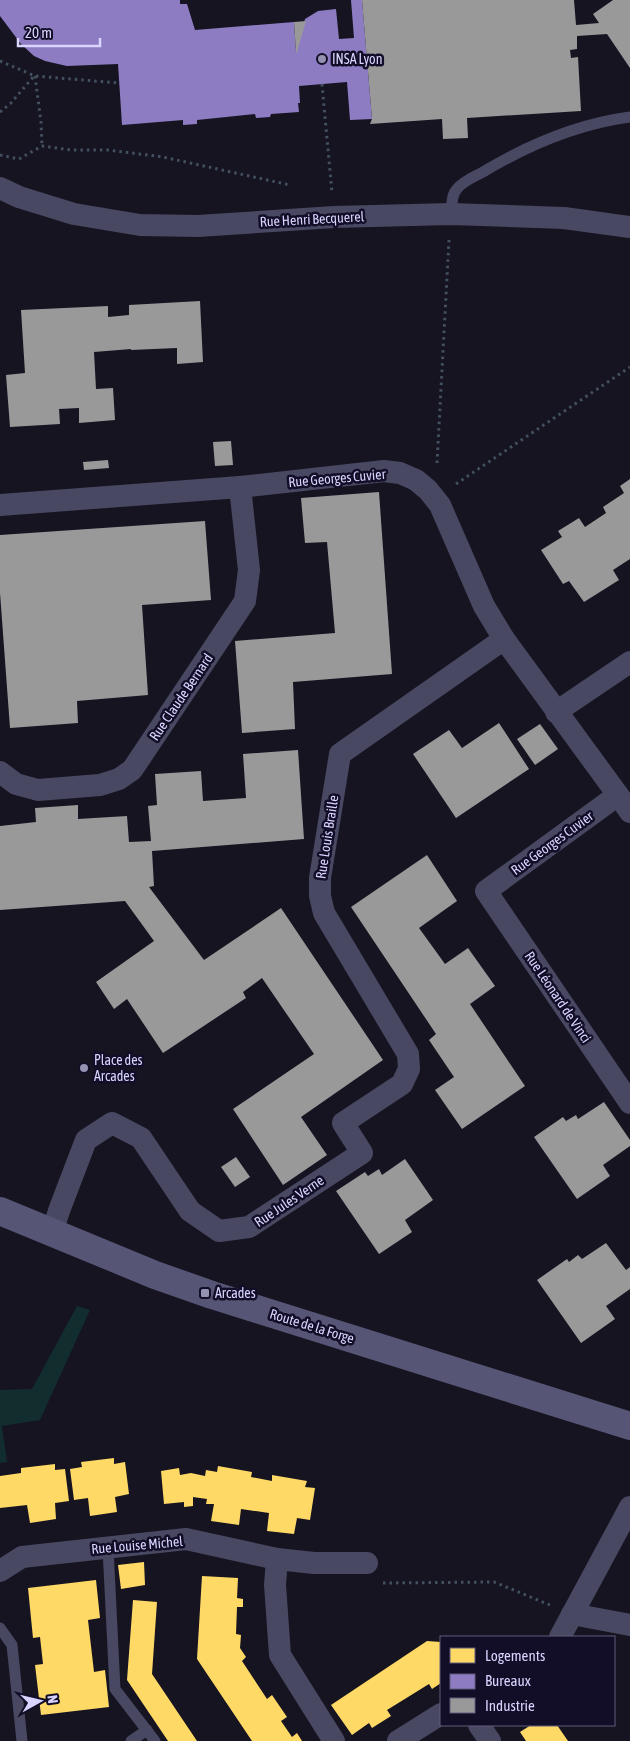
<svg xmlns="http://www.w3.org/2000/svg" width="630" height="1741" viewBox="0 0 630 1741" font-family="'Asap Condensed',sans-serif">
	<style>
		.green { fill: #122d2e }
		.homes { fill: #ffd966 }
		.offices { fill: #8e7cc3 }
		.industry { fill: #999 }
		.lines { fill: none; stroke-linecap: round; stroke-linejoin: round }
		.path { stroke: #435060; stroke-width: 3; stroke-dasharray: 2.5 4; stroke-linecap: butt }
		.lane { stroke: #494862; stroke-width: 11 }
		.street { stroke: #494862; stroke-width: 22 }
		.secondary { stroke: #575575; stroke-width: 28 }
		.poi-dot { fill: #9491b1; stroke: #120e27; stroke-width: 2 }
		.labels { text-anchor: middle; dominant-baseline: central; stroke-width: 5; stroke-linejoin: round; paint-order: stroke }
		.poi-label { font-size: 14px; fill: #d8d4ff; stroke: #120e27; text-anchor: start }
		.street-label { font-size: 14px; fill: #d8d4ff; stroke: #120e27 }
	</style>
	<rect width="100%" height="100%" fill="#161421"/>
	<!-- green -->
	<path class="green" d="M77,1306L90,1310L40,1420L2,1426L7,1462L0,1463V1390L32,1389Z"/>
	<!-- homes -->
	<g class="homes">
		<path d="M114,1458V1464L125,1462L129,1494L115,1497L117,1512L90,1516L88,1498L74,1500L70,1469L82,1467L81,1462Z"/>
		<path d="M55,1464V1470L65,1469L69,1501L55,1503L56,1519L30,1523L27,1505L0,1508V1476L21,1473V1468Z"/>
		<path d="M218,1466L252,1472L251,1477L272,1481V1475L307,1481L305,1487L315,1488L310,1520L297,1518L294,1534L267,1531L269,1513L241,1509L239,1525L211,1521L214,1504H206L207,1499L193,1497V1506L184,1507V1502L164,1504L161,1471L179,1468L180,1475L191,1473L205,1476L206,1470L217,1472Z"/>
		<path d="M144,1562L145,1585L121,1589L118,1565Z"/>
		<path d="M202,1576L238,1578L237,1598L243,1599V1607H237L236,1634L241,1635L240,1648L246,1657L242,1661L267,1699L272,1695L287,1717L281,1721L292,1737L297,1733L302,1741H252L197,1659Z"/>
		<path d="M96,1580L100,1618L88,1620L94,1672L105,1670L109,1707L41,1715L35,1665L43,1664L40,1637L33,1638L28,1588Z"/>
		<path d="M133,1600L157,1602L152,1674L197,1741H168L127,1680Z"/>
		<path d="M427,1641L441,1642V1683L432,1689L429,1684L387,1710L391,1716L372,1728L369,1723L352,1735L331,1705Z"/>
		<path d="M531,1725H557L568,1741H526L520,1732Z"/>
	</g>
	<!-- offices -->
	<path class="offices" d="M0,0H180V4H187L195,30L294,22L296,52L305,19L318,11L336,9L339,39L354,38L351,0H362L372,119L350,120L347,82L299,86L300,103H298L299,112L271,114L270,117L256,118L255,114L197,120V124L183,125V120L122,125L118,64L67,66L45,61L34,56L21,44L0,16Z"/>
	<!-- industry -->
	<g class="industry">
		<path d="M362,0H574L576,25L599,23L593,14L613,0H630V68L607,34L577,36V49L570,50L571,58L578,57L581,111L467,118L468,138L443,139L442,119L370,124L372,119Z"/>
		<path d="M306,21L297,52H296L294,22Z"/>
		<path d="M200,301L203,362L177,364V348L131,350V349L94,352L96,389L113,388L115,420L79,423V408L59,409L60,424L10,427L6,375L25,373L21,310L108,306V317L129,315V305Z"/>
		<path d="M231,441L233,465L215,466L213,442Z"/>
		<path d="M108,460L109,468L84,470L83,462Z"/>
		<path d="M630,479V559L613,570L619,580L584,602L569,581L563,584L541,550L562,537L558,531L579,518L585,527L606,513L603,507L624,493L620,486Z"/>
		<path d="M379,492L392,674L293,682L295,729L242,733L235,641L335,633L327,542L305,543L301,498Z"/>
		<path d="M205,521L211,600L142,605L148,695L77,701L78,723L10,728L0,593V535Z"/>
		<path d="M499,723L529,769L456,818L413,754L449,730L462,748Z"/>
		<path d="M540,724L558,749L535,765L517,739Z"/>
		<path d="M298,750L304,839L152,851L154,886L149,887L204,960L281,908L383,1060L301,1117L327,1155L283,1185L233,1109L314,1054L262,978L243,992L246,998L163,1053L127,999L114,1009L96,982L154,941L125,901L0,910V826L36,822L35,808L78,805V819L127,816L129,842L151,841L148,806L157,805L155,774L201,771L203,801L246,798L243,754Z"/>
		<path d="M427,855L457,901L419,928L445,964L468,948L495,986L470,1004L525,1086L462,1129L435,1090L454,1077L429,1040L436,1034L351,907Z"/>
		<path d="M604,1102L630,1140V1146L603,1165L610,1176L577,1199L534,1137L563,1117L566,1121L576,1115L578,1119Z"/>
		<path d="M236,1157L250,1177L235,1187L221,1167Z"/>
		<path d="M405,1159L433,1200L405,1220L412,1232L379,1254L336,1191L365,1172L368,1176L379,1169L382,1175Z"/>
		<path d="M606,1243L626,1270L630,1267V1289L606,1306L615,1319L581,1343L537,1280L567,1259L569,1262L578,1255L582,1259Z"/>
	</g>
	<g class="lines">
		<!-- path -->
		<g class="path">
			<path d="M0,61L35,76L119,83"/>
			<path d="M35,76L41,122L42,146"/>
			<path d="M322,84L332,193"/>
			<path d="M0,112L11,103L34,76"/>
			<path d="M0,155L19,159L42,146L71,150H108L163,157L290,185"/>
			<path d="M437,463L449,240"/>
			<path d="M456,484L630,367"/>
			<path d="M383,1583L494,1582L550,1605"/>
		</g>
		<!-- lane -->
		<g class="lane">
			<path d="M451,214C452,206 451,195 457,189C463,181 474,177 483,172C528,145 578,124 630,117"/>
			<path d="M108,1548L115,1689L155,1741"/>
			<path d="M0,1628L12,1645L22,1741"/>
			<path d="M131,1741L147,1730"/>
		</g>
		<!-- street -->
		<g class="street">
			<path d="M0,188L19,197L74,214L140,225L198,226L334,217L451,214L564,218L630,227"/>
			<path d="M0,505L240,487L384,471L400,473L416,480L428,490L440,505L484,606L504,639L618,795"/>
			<path d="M556,712L630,662"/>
			<path d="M0,772L16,784L38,790L100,785L119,779L132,770L245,601L249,570L240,487"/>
			<path d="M630,812L618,795L486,891L630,1103"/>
			<path d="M52,1232L60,1208L86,1140L112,1123L141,1138L190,1211L219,1231L249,1227L362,1153L343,1123L402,1084L409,1069L408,1054L324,913L320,896V878L340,754L504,639"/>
			<path d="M277,1559L275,1585L280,1655L334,1741"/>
			<path d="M0,1571L22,1557L186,1539L277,1559L314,1563H367"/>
			<path d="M572,1614L630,1625"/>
			<path d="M560,1637L630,1507"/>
			<path d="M479,1725L490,1741"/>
			<path d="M398,1741L441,1714"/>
		</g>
		<!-- secondary -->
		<path class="secondary" d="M0,1211L155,1275L212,1295L630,1426"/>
	</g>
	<!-- markers -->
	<g class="poi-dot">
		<circle cx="322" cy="59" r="5"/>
		<circle cx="84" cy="1068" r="5"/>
		<rect x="200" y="1288" width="10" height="10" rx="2.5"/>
	</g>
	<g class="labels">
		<!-- poi labels -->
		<g class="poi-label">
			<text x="332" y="59">INSA Lyon</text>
			<text x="94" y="1060">Place des<tspan x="94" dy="16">Arcades</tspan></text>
			<text x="215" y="1293">Arcades</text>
		</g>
		<!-- street labels -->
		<g class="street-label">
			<text transform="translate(312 219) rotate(-3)">Rue Henri Becquerel</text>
			<text transform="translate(337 478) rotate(-5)">Rue Georges Cuvier</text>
			<text transform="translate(181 697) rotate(-56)">Rue Claude Bernard</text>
			<text transform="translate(327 837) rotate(-81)">Rue Louis Braille</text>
			<text transform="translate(552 843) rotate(-36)">Rue Georges Cuvier</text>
			<text transform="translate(558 997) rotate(56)">Rue Léonard de Vinci</text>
			<text transform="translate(289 1201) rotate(-34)">Rue Jules Verne</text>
			<text transform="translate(312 1326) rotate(17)">Route de la Forge</text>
			<text transform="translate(137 1545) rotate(-5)">Rue Louise Michel</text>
		</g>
	</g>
	<!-- legend -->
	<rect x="440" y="1636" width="175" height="90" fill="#120e27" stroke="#615d7d"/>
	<rect x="450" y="1648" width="25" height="15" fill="#ffd966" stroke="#615d7d"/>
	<text x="485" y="1661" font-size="15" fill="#d8d4ff">Logements</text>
	<rect x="450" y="1674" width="25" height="15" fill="#8e7cc3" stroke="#615d7d"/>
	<text x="485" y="1686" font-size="15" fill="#d8d4ff">Bureaux</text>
	<rect x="450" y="1698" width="25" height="15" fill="#999999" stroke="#615d7d"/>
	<text x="485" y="1711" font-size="15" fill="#d8d4ff">Industrie</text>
	<!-- north arrow -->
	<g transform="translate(40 1701) rotate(82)" stroke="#120e27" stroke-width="4" paint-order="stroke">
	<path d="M0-4L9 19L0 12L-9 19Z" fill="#d8d4ff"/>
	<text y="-8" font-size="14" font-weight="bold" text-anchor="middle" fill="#d8d4ff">N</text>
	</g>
	<!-- scale -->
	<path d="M18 38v8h82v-8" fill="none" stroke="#d8d4ff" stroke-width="2.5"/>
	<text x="25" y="38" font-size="15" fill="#d8d4ff" stroke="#120e27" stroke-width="4" paint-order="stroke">20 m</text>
</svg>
